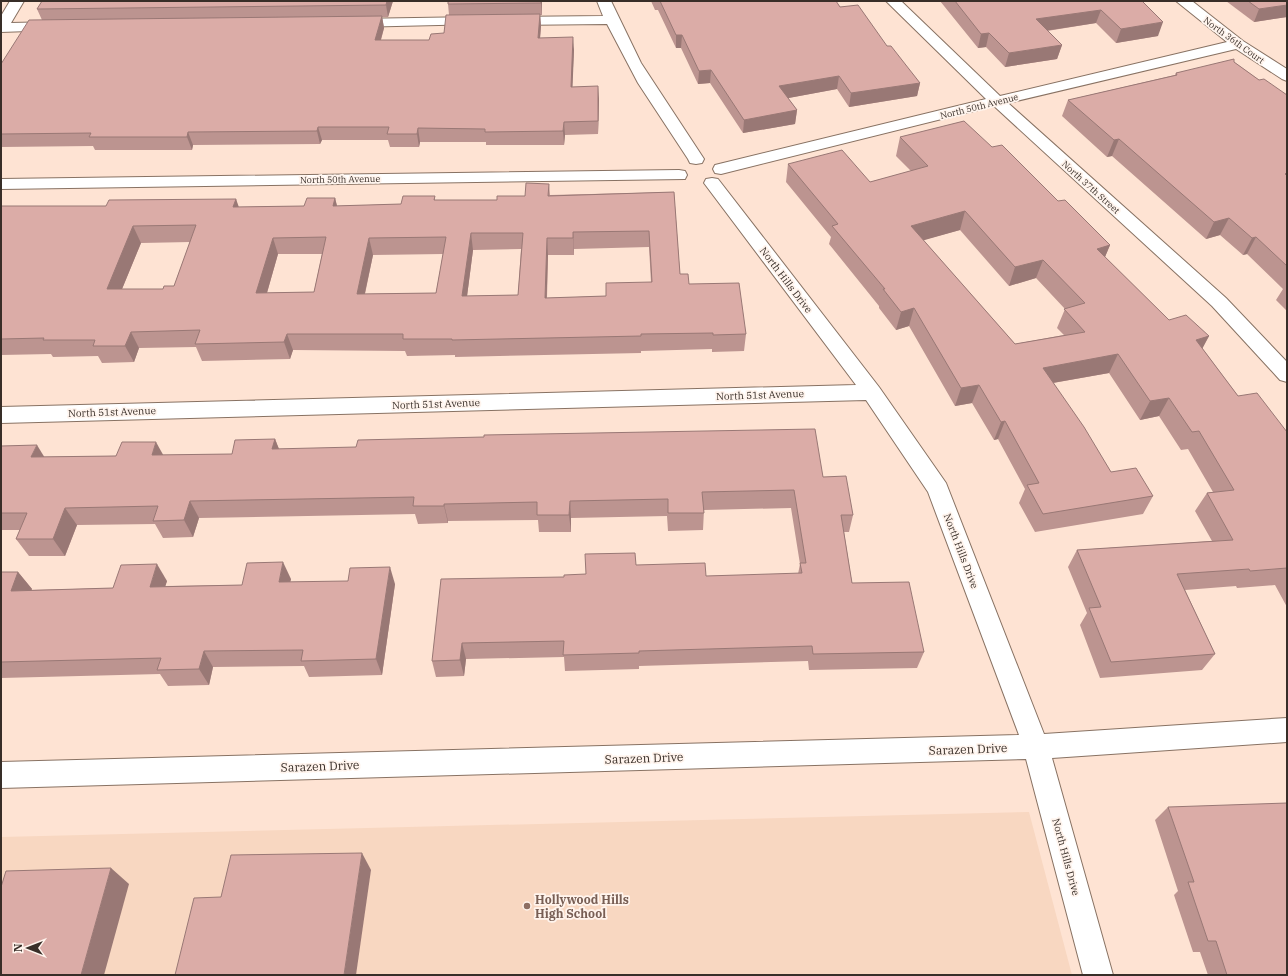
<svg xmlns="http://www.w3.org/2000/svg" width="1288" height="976" viewBox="0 0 1288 976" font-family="'IBM Plex Serif',serif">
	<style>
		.built { fill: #f8d7c1 }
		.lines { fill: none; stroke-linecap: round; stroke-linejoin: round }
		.street-casing { stroke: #887263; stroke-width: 2 }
		.street { fill: #fff; fill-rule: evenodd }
		.wall { fill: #bc9490; fill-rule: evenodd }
		.shaded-wall { fill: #997875 }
		.building { fill: #dbaca7; stroke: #997875; fill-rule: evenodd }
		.education-dot { fill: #8d6e63; stroke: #fff4ed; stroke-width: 1.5 }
		.labels { text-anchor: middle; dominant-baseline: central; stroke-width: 3.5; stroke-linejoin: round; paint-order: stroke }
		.far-street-label { font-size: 9px; fill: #382e28; stroke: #fff4ed }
		.street-label { font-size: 10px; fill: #382e28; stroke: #fff4ed }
		.near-street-label { font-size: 12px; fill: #382e28; stroke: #fff4ed }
		.near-education-label { font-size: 12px; font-weight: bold; fill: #785e54; stroke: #fff4ed; text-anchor: start }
	</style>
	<rect width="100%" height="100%" fill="#fee3d3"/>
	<!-- built -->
	<path class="built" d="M1029,812L1072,975H1V837Z"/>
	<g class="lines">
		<!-- street casing -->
		<g class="street-casing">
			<g id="street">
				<path d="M10,1H24L11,23L56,22L61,23L63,26L61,29L56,30L1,32V16Z"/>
				<path d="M597,1H611L641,63L704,159L702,163L696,164L690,163L688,159L638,83L607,24L510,25L505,24L503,21L505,18L510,17L603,16Z"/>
				<path d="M886,1H901L1000,96L1227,42L1176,1H1192L1243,41L1287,69V81L1282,79L1236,49L1008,103L1226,298L1287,362V382L1280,380L1212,306L994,106L721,174L715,173L713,169L715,165L986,99Z"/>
				<path d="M476,17L481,18L483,21L481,24L354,27L349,26L347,23L349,20L354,19Z"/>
				<path d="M679,170L685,171L687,175L685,179L1,189V179Z"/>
				<path d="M712,178L718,179L879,387L946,483L1044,734L1287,718V742L1052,758L1113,975H1083L1026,759L1,788V762L1019,735L928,492L866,400L1,423V407L856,385L704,183L706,179Z"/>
			</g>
		</g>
		<!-- street -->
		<use href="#street" class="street"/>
	</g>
	<!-- wall -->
	<g class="wall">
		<path d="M42,1H393L388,17H382L384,28L381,40H429L444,33L449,15L448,4V1H542V15H540L541,26L540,38L574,50L572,87L599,99L598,134L565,135L564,145H486V142H420L419,147H390L388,140H322L320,144L193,145L192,150H95L93,146L1,147V64L42,20L37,9Z"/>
		<path d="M651,1H836L840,7L887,46L920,83L917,96L849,107L837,89L788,98L797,110L795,124L743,133L710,83L698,84L681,48H676L658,10H655Z"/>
		<path d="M940,1H1142L1158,36L1116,43L1096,23L1047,31L1062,45L1057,59L1005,67L986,47L978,48Z"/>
		<path d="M1226,1H1287V17L1254,22Z"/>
		<path d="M1234,62L1259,80L1287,95V311L1276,300L1283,289L1247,254L1243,255L1220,235L1206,239L1112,156L1107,157L1062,116L1068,100L1175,75L1176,73Z"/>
		<path d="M900,137L992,147L1110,245L1105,257L1169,320L1209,336L1202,348L1238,396L1287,432V607L1275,585L1237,588L1236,586L1185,590L1215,654L1202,670L1100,678L1080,625L1087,613L1068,567L1077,550L1212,541L1195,511L1207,493L1213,492L1188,449L1181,450L1159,416L1140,420L1109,373L1053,383L1111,472L1153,496L1143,514L1035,532L1019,503L1025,489L998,439L994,440L972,403L955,406L909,326L896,330L879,308V306L829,244L831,237L786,182L788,164L870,182L911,171L896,156ZM960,230L1009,286L1036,278L1065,309L1057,328L1064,335L1015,344L923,240Z"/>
		<path d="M549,184L550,195L674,192L680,274L689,284L746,334L744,351L712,352V349L641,351V353L455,357V355L407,356L405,351L293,350L290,359L202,361L196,347L139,348L134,362L102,363L98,356L53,357L51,354L1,355V206H106L236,199L238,207L304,206L335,198L337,206L401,204L435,196V200H497L525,196ZM190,242L174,286L163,289H122L141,243ZM649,247L651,282L606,296L547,298L548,255H574V249ZM521,249L518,295L467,296L473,250ZM278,254H322L314,292L267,293ZM443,254L436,293L365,294L373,255Z"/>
		<path d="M275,439L279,449L823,477L853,515L849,532H844L852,583L924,652L917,668L809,670L808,661L639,666V669L565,671L564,657L466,659L464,676L436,677L432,661L564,577L586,574L636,565L706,576L798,574L800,564L791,508L704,510L703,530L668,531L667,516L571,518V532H539L538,520L448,521V523L418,524L415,514L199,518L193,537L163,538L155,524L77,525L65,556H29L16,539L20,530H1V446L44,457L232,454Z"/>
		<path d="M1,572H18L32,589L31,590L113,588L167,581L165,586L242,585L291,579L290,582L395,584L382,675L309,677L304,666L213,667L209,685L168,686L160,674L1,678Z"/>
		<path d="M1168,807L1287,975H1208L1200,952H1193L1174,895L1178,891L1155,820Z"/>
	</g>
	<!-- shaded-wall -->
	<g class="shaded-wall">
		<path d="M387,1H393L388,17L386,5Z"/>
		<path d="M541,1H542V15L541,3Z"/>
		<path d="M1287,5V17L1254,22L1259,9Z"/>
		<path d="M1101,10L1096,23L1031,33L1036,19Z"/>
		<path d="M540,14L541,26L539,51L538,38Z"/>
		<path d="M382,16L384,28L377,53L375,40Z"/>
		<path d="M1163,22L1158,36L1116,43L1121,29Z"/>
		<path d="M989,33L986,47L978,48L981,34Z"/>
		<path d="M676,35H682L681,48H676Z"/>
		<path d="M573,37L574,50L572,100L571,87Z"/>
		<path d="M1062,45L1057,59L1005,67L1009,53Z"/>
		<path d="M711,70L710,83L698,84L699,71Z"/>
		<path d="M839,76L837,89L778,100L779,86Z"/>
		<path d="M920,83L917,96L849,107L851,93Z"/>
		<path d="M598,86L599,99L598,134Z"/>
		<path d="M797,110L795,124L743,133L744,120Z"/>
		<path d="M564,122L565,135L564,145L563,131Z"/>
		<path d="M318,127L322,140L320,144L317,131Z"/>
		<path d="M418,128L420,142L419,147L417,134Z"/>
		<path d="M188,132L193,145L192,150L187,137Z"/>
		<path d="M1119,139L1112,156L1107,157L1114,140Z"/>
		<path d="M335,198L339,214L333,206Z"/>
		<path d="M236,199L242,216L233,207Z"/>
		<path d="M965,211L960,230L907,245L911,226Z"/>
		<path d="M1229,218L1220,235L1206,239L1214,222Z"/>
		<path d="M133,226L141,243L115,306L107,289Z"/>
		<path d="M573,232L574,249V255L573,238Z"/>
		<path d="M471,233L473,250L465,312L462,296Z"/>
		<path d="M1256,237L1247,254L1243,255L1252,238Z"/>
		<path d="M273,238L278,254L262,310L256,293Z"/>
		<path d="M369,238L373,255L361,311L357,294Z"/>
		<path d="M547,238L548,255L546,315L545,298Z"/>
		<path d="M1110,245L1102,264L1097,249Z"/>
		<path d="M1043,260L1036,278L1009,286L1015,267Z"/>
		<path d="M914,308L909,326L896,330L901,312Z"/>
		<path d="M131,332L139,348L134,362L125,346Z"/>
		<path d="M287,334L293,350L290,359L284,342Z"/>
		<path d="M1209,336L1199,355L1196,340Z"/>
		<path d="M1118,354L1109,373L1035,386L1043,368Z"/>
		<path d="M979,385L972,403L955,406L961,388Z"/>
		<path d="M1169,398L1159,416L1140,420L1150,401Z"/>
		<path d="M1005,421L998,439L994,440L1001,422Z"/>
		<path d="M275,439L282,457L272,449Z"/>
		<path d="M156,442L166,460L152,455Z"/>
		<path d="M37,445L48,463L31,457Z"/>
		<path d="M190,501L199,518L193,537L184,520Z"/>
		<path d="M570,501L571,518V532L569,515Z"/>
		<path d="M444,504L448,521V523L444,506Z"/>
		<path d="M65,508L77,525L65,556L53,539Z"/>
		<path d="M283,562L291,579L286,599L279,582Z"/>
		<path d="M157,564L167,581L160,603L150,587Z"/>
		<path d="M390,567L395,584L382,675L376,659Z"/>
		<path d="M18,572L32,589L24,607L11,591Z"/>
		<path d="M462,643L466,659L464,676L460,660Z"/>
		<path d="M204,651L213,667L209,685L199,669Z"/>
		<path d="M362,853L371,870L356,975H344Z"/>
		<path d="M111,868L129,884L104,975H81Z"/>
	</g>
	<!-- building -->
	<g class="building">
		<path d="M42,1H387L386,5L37,9Z"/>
		<path d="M448,1H541V3L448,4Z"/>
		<path d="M660,1H836L840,7L858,5L887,46H891L920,83L851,93L839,76L779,86L797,110L744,120L711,70L699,71L682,35H676Z"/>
		<path d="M955,1H1142L1163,22L1121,29L1101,10L1036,19L1062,45L1009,53L989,33L981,34Z"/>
		<path d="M1248,1H1287V5L1259,9Z"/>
		<path d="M540,14L538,38L573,37L571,87L598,86V121L564,122L563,131L485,132V129L418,128L417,134H387L389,127H318L317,131L188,132L187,137H89L91,133L1,134V64L29,20L382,16L375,40H429L431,34L444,33L446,15Z"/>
		<path d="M1234,59V62L1259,80L1264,79L1287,95V172L1285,174L1287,176V266L1256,237L1252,238L1229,218L1214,222L1119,139L1114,140L1068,100L1177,75L1176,73Z"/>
		<path d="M964,121L992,147L1002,145L1058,201L1065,200L1110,245L1097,249L1169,320L1186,315L1209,336L1196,340L1238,396L1257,393L1287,432V568L1250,571L1249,569L1177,574L1215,654L1111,662L1089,608L1101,607L1077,550L1233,540L1207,493L1234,490L1199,431L1192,432L1169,398L1150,401L1118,354L1043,368L1084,427L1111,472L1136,468L1153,496L1043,514L1027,485L1039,483L1005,421L1001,422L979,385L961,388L914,308L901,312L883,289H885L832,226L838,224L788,164L842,150L870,182L928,166L900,137ZM965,211L1015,267L1043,260L1085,303L1064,309L1085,332L1015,344L911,226Z"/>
		<path d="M526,183L549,184L548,196L674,192L680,274H688L689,284L739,283L746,334L713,335V333L641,334V336L452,340V339H403V334H287L284,342L195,344L200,330L131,332L125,346H93L95,340H43L44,338L1,339V206H106L109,200L236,199L233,207L304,206L307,198H335L333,206L401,204L403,196H435L434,200H497V196H525ZM196,225L174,286H164L163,289H107L133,226ZM649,231L652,282L606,283V296L545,298L547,238H573V232ZM471,233H523L518,295L462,296ZM326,237L314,292L256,293L273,238ZM446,237L436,293L357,294L369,238Z"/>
		<path d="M815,429L823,477L846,476L853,515H841L852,583L909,582L924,652L813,654L812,646L639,651V653L563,655L564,641L462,643L460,660L432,661L441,579L564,577V575L586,574L585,554L635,553L636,565L705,563L706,576L802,573L800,563H806L794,490L702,492L704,513H668V499L570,501L569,515H537V502L444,504V506H413L414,497L190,501L184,520L153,521L158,506L65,508L53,539H16L27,513H1V446L37,445L31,457L116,456L122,442H156L152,455L232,454L235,440L275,439L272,449L356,447L358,440L484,437V435Z"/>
		<path d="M283,562L279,582L348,581L350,568L390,567L376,659L301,661L303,650L204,651L199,669L157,670L161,658L1,662V572H18L11,591L113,588L121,565L157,564L150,587L242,585L247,563Z"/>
		<path d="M1287,803V975H1227L1216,941H1208L1188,882H1194L1168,807Z"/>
		<path d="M362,853L344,975H175L194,898L221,897L231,855Z"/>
		<path d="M111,868L81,975H1V887L6,871Z"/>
	</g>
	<!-- markers -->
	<circle class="education-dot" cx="527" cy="906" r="4"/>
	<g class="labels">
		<!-- far-street labels -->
		<g class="far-street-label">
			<text transform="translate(1234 40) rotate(36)">North 36th Court</text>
			<text transform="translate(979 106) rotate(-14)">North 50th Avenue</text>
			<text transform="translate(340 179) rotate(-1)">North 50th Avenue</text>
			<text transform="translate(1091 187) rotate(42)">North 37th Street</text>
		</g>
		<!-- street labels -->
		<g class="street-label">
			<text transform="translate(786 280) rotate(53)">North Hills Drive</text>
			<text transform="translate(760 395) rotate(-2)">North 51st Avenue</text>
			<text transform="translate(436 404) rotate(-2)">North 51st Avenue</text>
			<text transform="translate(112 412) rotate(-2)">North 51st Avenue</text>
			<text transform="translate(961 551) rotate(69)">North Hills Drive</text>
			<text transform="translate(1066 857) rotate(75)">North Hills Drive</text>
		</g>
		<!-- near-street labels -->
		<g class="near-street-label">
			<text transform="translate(968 749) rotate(-2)">Sarazen Drive</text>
			<text transform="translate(644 758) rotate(-2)">Sarazen Drive</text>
			<text transform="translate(320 766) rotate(-2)">Sarazen Drive</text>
		</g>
		<!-- near-education labels -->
		<g class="near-education-label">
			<text x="535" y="899">Hollywood Hills<tspan x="535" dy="14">High School</tspan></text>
		</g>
	</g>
	<!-- border -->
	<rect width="1288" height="976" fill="none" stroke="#382e28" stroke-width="4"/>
	<!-- north arrow -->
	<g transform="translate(28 948) rotate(270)" stroke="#fff4ed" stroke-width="3" paint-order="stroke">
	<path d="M0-3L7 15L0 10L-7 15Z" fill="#382e28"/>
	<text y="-6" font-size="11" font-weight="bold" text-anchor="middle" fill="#382e28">N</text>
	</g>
</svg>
